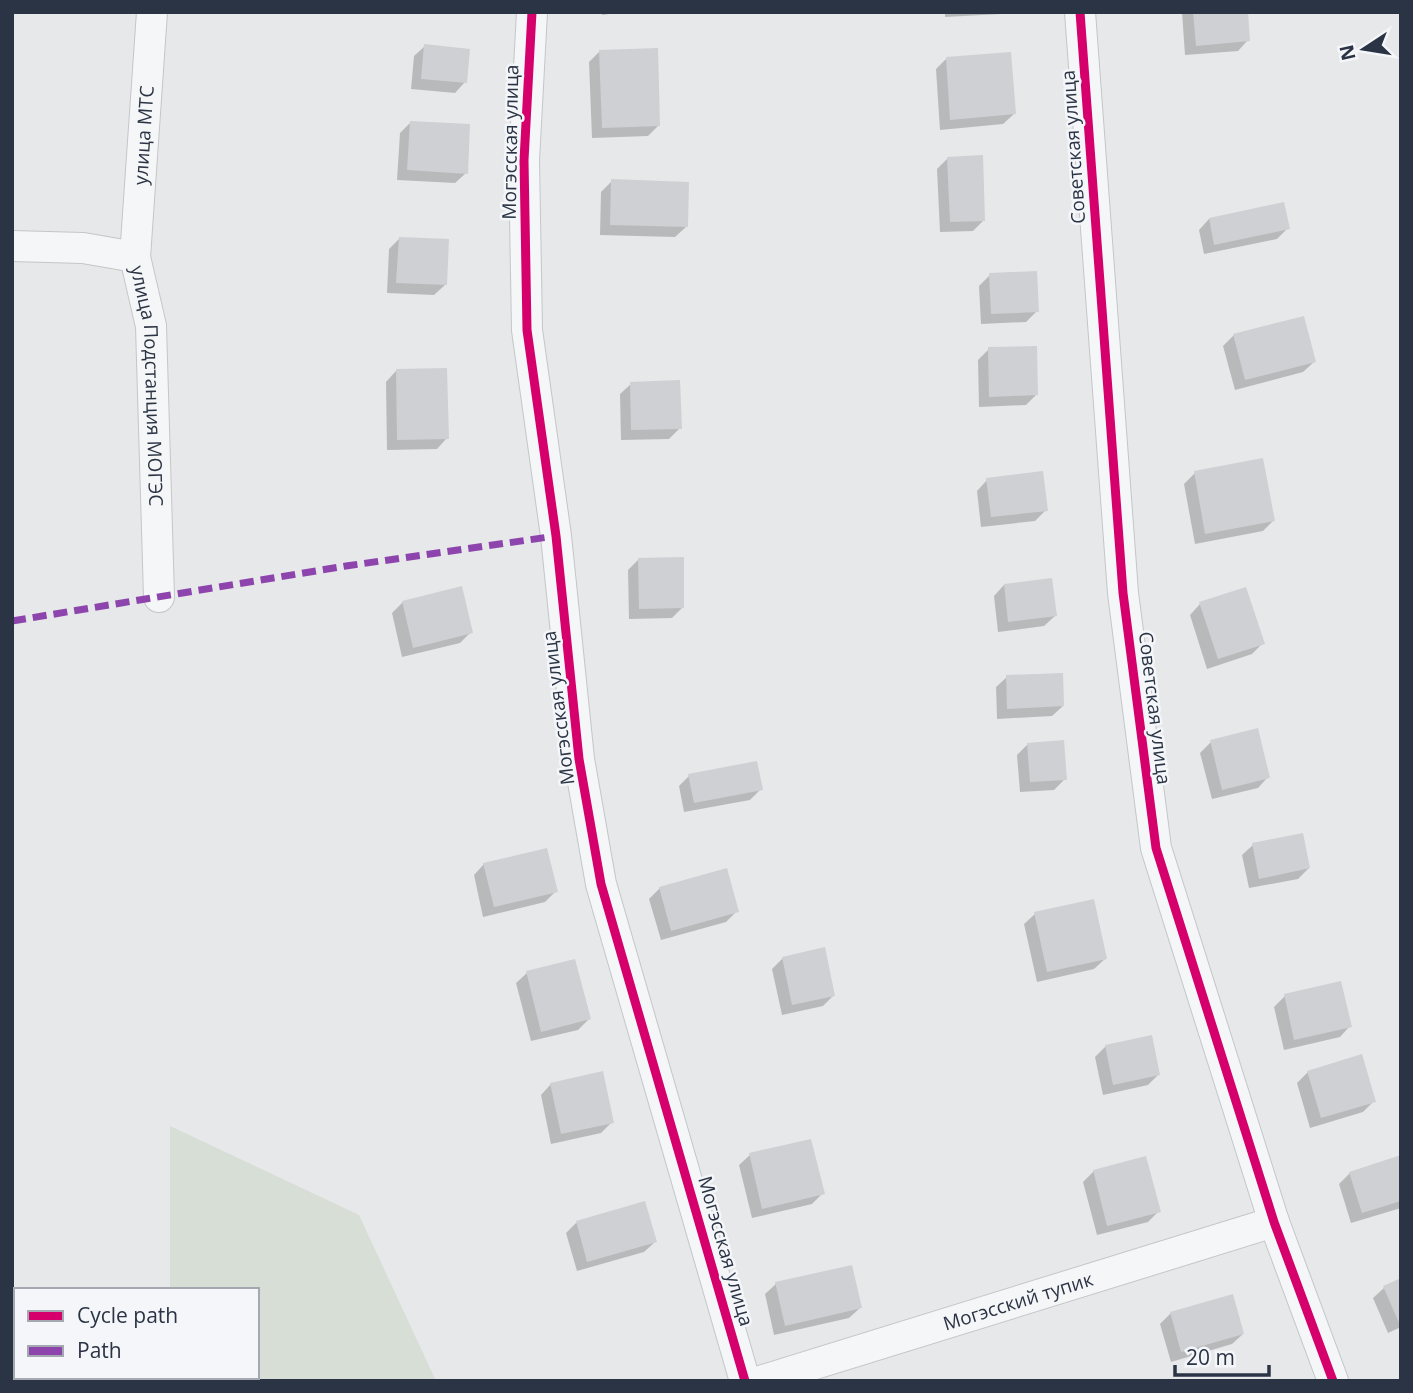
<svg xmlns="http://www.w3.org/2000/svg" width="1413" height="1393" viewBox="0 0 1413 1393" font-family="'Open Sans',sans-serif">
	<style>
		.green { fill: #d6ded6 }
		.shadow { fill: #0003 }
		.building { fill: #ced0d3 }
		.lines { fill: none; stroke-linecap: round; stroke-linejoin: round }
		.minor-casing { stroke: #c4c6c8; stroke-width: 32 }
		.minor { stroke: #f5f6f7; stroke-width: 30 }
		.quiet { stroke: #8e44ad; stroke-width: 7; stroke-dasharray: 14 7; stroke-linecap: butt }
		.cycleway-casing { stroke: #f4f6f9; stroke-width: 13 }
		.cycleway { stroke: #d6006c; stroke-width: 9 }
		.labels { text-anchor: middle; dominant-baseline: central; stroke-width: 5; stroke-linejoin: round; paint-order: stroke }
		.street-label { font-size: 19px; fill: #2b3445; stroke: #f4f6f9 }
	</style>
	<rect width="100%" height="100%" fill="#e6e8ea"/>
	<!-- green -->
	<path class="green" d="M170,1126L359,1215L436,1381H170V1377H257V1290H170Z"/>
	<!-- shadow -->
	<g class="shadow">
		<path d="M602,12H624L602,15Z"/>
		<path d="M945,12H1003L1001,14L945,17Z"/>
		<path d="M1246,12L1248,40L1238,51L1185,55L1182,12Z"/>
		<path d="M425,46L465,82L455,93L411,89L414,56Z"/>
		<path d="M600,51L659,125L648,136L592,138L589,62Z"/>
		<path d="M946,59L1014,114L1003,124L940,130L936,69Z"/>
		<path d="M411,122L466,173L455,183L397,180L400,133Z"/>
		<path d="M948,158L984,220L973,231L940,232L937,169Z"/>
		<path d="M612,181L686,227L675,237L600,235L601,192Z"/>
		<path d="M1209,219L1288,228L1277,239L1204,254L1199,230Z"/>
		<path d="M400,238L445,285L434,295L387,293L389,249Z"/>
		<path d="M990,275L1037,311L1026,322L981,324L979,286Z"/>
		<path d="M1234,335L1314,362L1303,372L1235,390L1223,346Z"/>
		<path d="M989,349L1037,394L1026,405L979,407L978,360Z"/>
		<path d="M396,371L447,438L437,449L387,450L386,382Z"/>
		<path d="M631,384L680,428L669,439L621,440L620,394Z"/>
		<path d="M1195,473L1273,521L1263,531L1195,544L1184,484Z"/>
		<path d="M987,480L1046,510L1035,521L981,527L977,491Z"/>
		<path d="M639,559L682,608L672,618L629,619L628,570Z"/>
		<path d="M1004,585L1055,616L1044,626L998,632L994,596Z"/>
		<path d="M403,602L471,632L460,643L402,657L392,613Z"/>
		<path d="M1200,604L1263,643L1252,654L1207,669L1190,615Z"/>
		<path d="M1007,677L1063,706L1052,716L997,719L996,687Z"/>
		<path d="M1211,742L1268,777L1258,788L1212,799L1200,753Z"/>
		<path d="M1028,744L1065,779L1054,790L1020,792L1017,755Z"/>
		<path d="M689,776L761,789L750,800L684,812L679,786Z"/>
		<path d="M1253,845L1309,868L1298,879L1249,888L1242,855Z"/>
		<path d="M484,864L556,891L545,902L483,917L474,875Z"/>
		<path d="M660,888L737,911L726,922L661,940L649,899Z"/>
		<path d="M1035,914L1105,959L1094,969L1037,982L1024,924Z"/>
		<path d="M783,958L833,996L823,1006L782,1015L772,969Z"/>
		<path d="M527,973L589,1019L578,1030L531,1041L516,983Z"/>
		<path d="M1285,996L1350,1026L1340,1037L1284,1050L1274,1007Z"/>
		<path d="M1106,1046L1159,1074L1148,1085L1103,1095L1095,1057Z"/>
		<path d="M1308,1072L1374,1101L1363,1112L1310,1128L1297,1083Z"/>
		<path d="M551,1084L612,1122L601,1133L551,1144L541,1095Z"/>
		<path d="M750,1155L823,1193L812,1204L752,1218L739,1165Z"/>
		<path d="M1401,1157V1208L1351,1223L1339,1184L1350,1173Z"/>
		<path d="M1094,1171L1159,1211L1148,1222L1097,1235L1083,1182Z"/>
		<path d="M576,1223L655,1242L644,1252L577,1271L566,1233Z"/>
		<path d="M1401,1280V1327L1388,1333L1373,1298L1384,1288Z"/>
		<path d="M776,1284L860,1308L849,1318L774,1335L765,1294Z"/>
		<path d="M1171,1313L1243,1334L1232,1344L1171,1362L1160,1324Z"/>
	</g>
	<!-- building -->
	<g class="building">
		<path d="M1193,12H1248L1250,41L1196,46Z"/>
		<path d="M424,44L470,49L467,83L421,79Z"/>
		<path d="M658,48L660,126L602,128L599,50Z"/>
		<path d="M1011,52L1016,114L950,120L946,57Z"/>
		<path d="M410,121L470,124L468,174L407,170Z"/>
		<path d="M983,155L985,221L950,222L947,157Z"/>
		<path d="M611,179L689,182L688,227L610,225Z"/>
		<path d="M1284,202L1290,229L1214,245L1209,218Z"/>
		<path d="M399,237L449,239L447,285L396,283Z"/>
		<path d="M1037,271L1039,312L991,314L989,273Z"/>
		<path d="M1304,316L1316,362L1245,380L1233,334Z"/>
		<path d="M1037,346L1038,395L989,397L988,347Z"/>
		<path d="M447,368L449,439L397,440L396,369Z"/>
		<path d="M680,380L682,429L631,430L630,382Z"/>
		<path d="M1263,458L1275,521L1205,534L1194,471Z"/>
		<path d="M1043,471L1048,511L991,517L986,478Z"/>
		<path d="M684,557V608L639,609L638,558Z"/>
		<path d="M1052,578L1057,616L1008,622L1004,584Z"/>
		<path d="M462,586L473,633L413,648L402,601Z"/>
		<path d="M1246,587L1265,644L1218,659L1199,602Z"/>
		<path d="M1063,673L1064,706L1007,709L1006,675Z"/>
		<path d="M1258,728L1270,778L1222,790L1210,740Z"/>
		<path d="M1064,740L1067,780L1030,782L1027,743Z"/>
		<path d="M757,761L763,790L694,803L688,774Z"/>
		<path d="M1303,833L1310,868L1259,879L1252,843Z"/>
		<path d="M547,848L558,892L494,907L483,863Z"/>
		<path d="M727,868L739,912L671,931L659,887Z"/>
		<path d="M1094,899L1107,959L1047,972L1034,912Z"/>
		<path d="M825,947L835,996L792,1005L782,957Z"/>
		<path d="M575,959L591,1019L541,1032L526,971Z"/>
		<path d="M1341,981L1352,1027L1294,1040L1284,994Z"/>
		<path d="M1152,1035L1160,1075L1113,1085L1105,1045Z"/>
		<path d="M1362,1054L1376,1102L1321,1118L1307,1071Z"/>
		<path d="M603,1071L614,1123L561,1134L550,1083Z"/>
		<path d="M811,1139L825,1194L762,1209L749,1153Z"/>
		<path d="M1401,1155V1201L1362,1213L1349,1172Z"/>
		<path d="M1146,1156L1161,1212L1107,1226L1093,1170Z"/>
		<path d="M645,1201L657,1242L587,1262L576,1221Z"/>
		<path d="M852,1265L862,1308L785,1326L775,1282Z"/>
		<path d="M1401,1278V1322L1399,1323L1383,1286Z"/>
		<path d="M1233,1294L1244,1334L1181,1352L1170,1312Z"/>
	</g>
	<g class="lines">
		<!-- minor casing -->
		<g class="minor-casing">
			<g id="minor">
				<path d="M532,12L524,160L527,330L556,536L579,759L601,884L745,1381"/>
				<path d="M1080,12L1123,593L1156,848L1274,1222L1333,1381"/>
				<path id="s1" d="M12,246L83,248L135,257L151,326L159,597"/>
				<path id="s2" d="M135,257L152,12"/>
				<path id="s3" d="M760,1381L1274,1222"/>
			</g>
		</g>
		<!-- minor -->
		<use href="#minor" class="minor"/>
		<!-- quiet -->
		<path class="quiet" d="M12,621L346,566L556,536"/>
		<!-- cycleway casing -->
		<g class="cycleway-casing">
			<g id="cycleway">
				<path d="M532,12L524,160L527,330L556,536L579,759L601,884L745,1381"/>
				<path d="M1080,12L1123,593L1156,848L1274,1222L1333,1381"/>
			</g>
		</g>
		<!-- cycleway -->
		<use href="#cycleway" class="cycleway"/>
	</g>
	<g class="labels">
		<!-- street labels -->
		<g class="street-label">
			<text stroke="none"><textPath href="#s2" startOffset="122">улица МТС</textPath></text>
			<text transform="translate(510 142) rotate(-89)">Могэсская улица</text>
			<text transform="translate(1073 147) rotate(-94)">Советская улица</text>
			<text stroke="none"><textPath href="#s1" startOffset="254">улица Подстанция МОГЭС</textPath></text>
			<text transform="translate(558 708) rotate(-97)">Могэсская улица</text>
			<text transform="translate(1155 708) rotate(83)">Советская улица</text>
			<text transform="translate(726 1251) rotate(74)">Могэсская улица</text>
			<text stroke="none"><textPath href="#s3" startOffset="270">Могэсский тупик</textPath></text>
		</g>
	</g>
	<!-- border -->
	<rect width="1413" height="1393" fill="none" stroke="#2b3445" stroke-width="28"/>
	<!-- legend -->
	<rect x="14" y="1288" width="245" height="91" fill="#f4f6f9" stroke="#a4a8b1" stroke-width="2"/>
	<rect x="28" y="1311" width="35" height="10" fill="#d6006c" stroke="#a4a8b1" stroke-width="2"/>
	<text x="77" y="1323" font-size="21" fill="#2b3445">Cycle path</text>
	<rect x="28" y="1346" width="35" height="10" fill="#8e44ad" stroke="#a4a8b1" stroke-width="2"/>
	<text x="77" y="1358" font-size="21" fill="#2b3445">Path</text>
	<!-- north arrow -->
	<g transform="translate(1364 49) rotate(258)" stroke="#f4f6f9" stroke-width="5" paint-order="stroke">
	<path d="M0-5L12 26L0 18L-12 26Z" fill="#2b3445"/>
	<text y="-10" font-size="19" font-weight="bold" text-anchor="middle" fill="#2b3445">N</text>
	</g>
	<!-- scale -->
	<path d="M1175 1365v10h94v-10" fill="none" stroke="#2b3445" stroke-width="3.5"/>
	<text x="1186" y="1365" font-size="21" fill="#2b3445" stroke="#f4f6f9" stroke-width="5" paint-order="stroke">20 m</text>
</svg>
